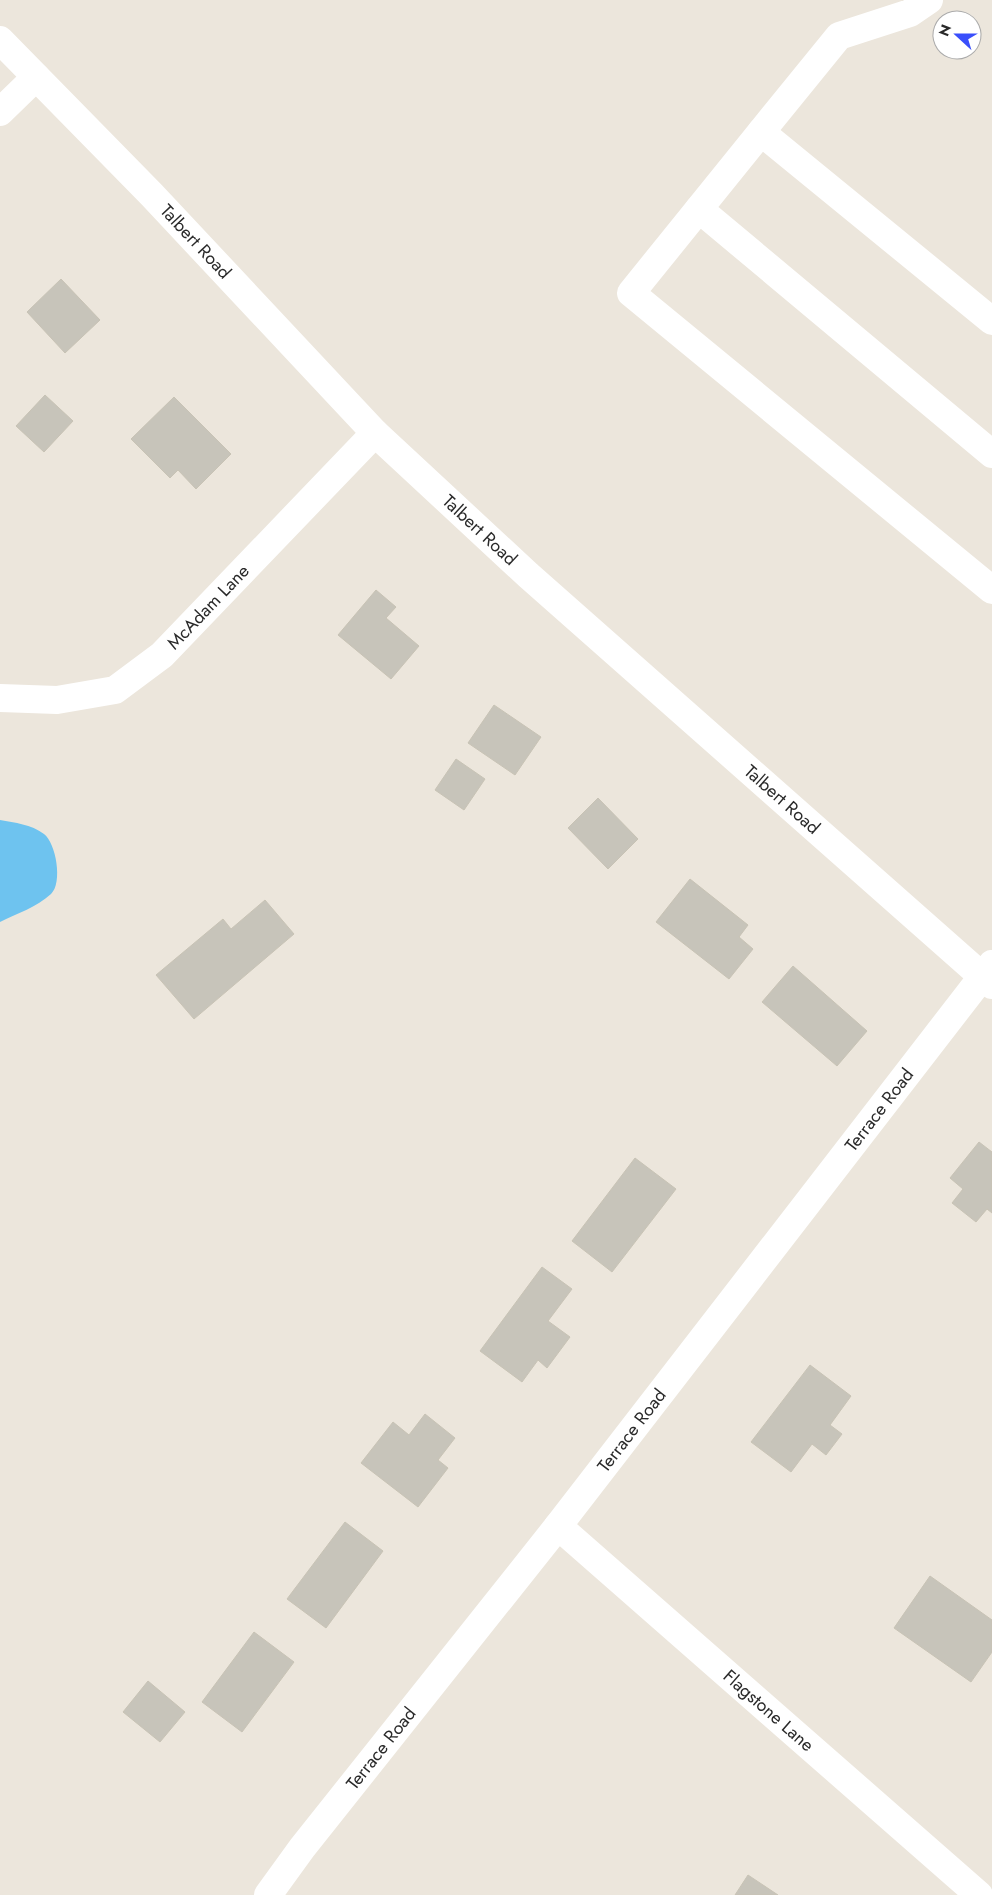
<svg xmlns="http://www.w3.org/2000/svg" width="992" height="1895" viewBox="0 0 992 1895" font-family="Jost,sans-serif">
	<style>
		.water { fill: #6ec3ef }
		.building { fill: #c7c4ba; stroke: #c8c3b5 }
		.lines { fill: none; stroke-linecap: round; stroke-linejoin: round }
		.minor { stroke: #fff; stroke-width: 28 }
		.labels { text-anchor: middle; dominant-baseline: central; stroke-width: 5; stroke-linejoin: round; paint-order: stroke }
		.street-label { font-size: 18px; fill: #2a2a2a; stroke: #fff }
	</style>
	<rect width="100%" height="100%" fill="#ece6dc"/>
	<!-- water -->
	<path class="water" d="M0,820C15,823 31,824 44,834C56,843 63,883 51,894C37,907 16,914 0,922Z"/>
	<!-- building -->
	<g class="building">
		<path d="M61,279L100,320L65,353L27,312Z"/>
		<path d="M45,395L73,421L44,452L16,426Z"/>
		<path d="M174,397L231,454L196,489L178,470L170,478L131,439Z"/>
		<path d="M376,590L396,607L386,618L419,646L391,679L338,635Z"/>
		<path d="M494,705L541,737L515,775L468,743Z"/>
		<path d="M456,759L485,779L464,810L435,790Z"/>
		<path d="M598,798L638,839L608,869L568,828Z"/>
		<path d="M690,879L748,925L739,937L753,949L729,979L656,922Z"/>
		<path d="M265,900L294,934L194,1019L156,975L223,919L231,929Z"/>
		<path d="M793,966L867,1031L837,1066L762,1002Z"/>
		<path d="M979,1142L992,1152V1213L987,1209L976,1222L952,1203L963,1189L950,1178Z"/>
		<path d="M635,1158L676,1189L612,1272L572,1241Z"/>
		<path d="M542,1267L572,1289L548,1321L570,1337L547,1368L538,1360L522,1382L480,1351Z"/>
		<path d="M810,1365L851,1396L830,1425L842,1434L826,1455L812,1444L791,1472L751,1442Z"/>
		<path d="M425,1414L455,1438L438,1460L448,1468L418,1507L361,1463L393,1422L409,1435Z"/>
		<path d="M345,1522L383,1551L326,1628L287,1599Z"/>
		<path d="M930,1576L992,1620V1652L971,1682L894,1628Z"/>
		<path d="M254,1632L294,1662L242,1732L202,1702Z"/>
		<path d="M148,1681L185,1712L160,1742L123,1712Z"/>
		<path d="M748,1875L778,1895H735Z"/>
	</g>
	<g class="lines">
		<!-- minor -->
		<g class="minor">
			<path id="s1" d="M0,40L152,195L375,433L528,575L992,985"/>
			<path d="M0,112L36,77"/>
			<path d="M761,132L839,36L910,13L929,0"/>
			<path d="M699,209L992,454"/>
			<path d="M992,321L761,132L631,293L992,590"/>
			<path id="s2" d="M0,698L57,700L115,690L162,655L375,433"/>
			<path id="s3" d="M558,1526L979,1895"/>
			<path id="s4" d="M268,1895L302,1848L558,1526L992,964"/>
		</g>
	</g>
	<g class="labels">
		<!-- street labels -->
		<g class="street-label">
			<text stroke="none"><textPath href="#s1" startOffset="281">Talbert Road</textPath></text>
			<text stroke="none"><textPath href="#s1" startOffset="686">Talbert Road</textPath></text>
			<text stroke="none"><textPath href="#s2" startOffset="241">McAdam Lane</textPath></text>
			<text stroke="none"><textPath href="#s1" startOffset="1091">Talbert Road</textPath></text>
			<text stroke="none"><textPath href="#s4" startOffset="995">Terrace Road</textPath></text>
			<text stroke="none"><textPath href="#s4" startOffset="590">Terrace Road</textPath></text>
			<text stroke="none"><textPath href="#s3" startOffset="280">Flagstone Lane</textPath></text>
			<text stroke="none"><textPath href="#s4" startOffset="185">Terrace Road</textPath></text>
		</g>
	</g>
	<!-- north arrow -->
	<g transform="translate(957 35) rotate(291)"><circle r="24" fill="#ffffff" stroke="#aaaaaa"/>
	<path d="M0-4L9 19L0 12L-9 19Z" fill="#3a4ffb"/>
	<text y="-8" font-size="14" font-weight="bold" text-anchor="middle" fill="#2a2a2a">N</text>
	</g>
</svg>
